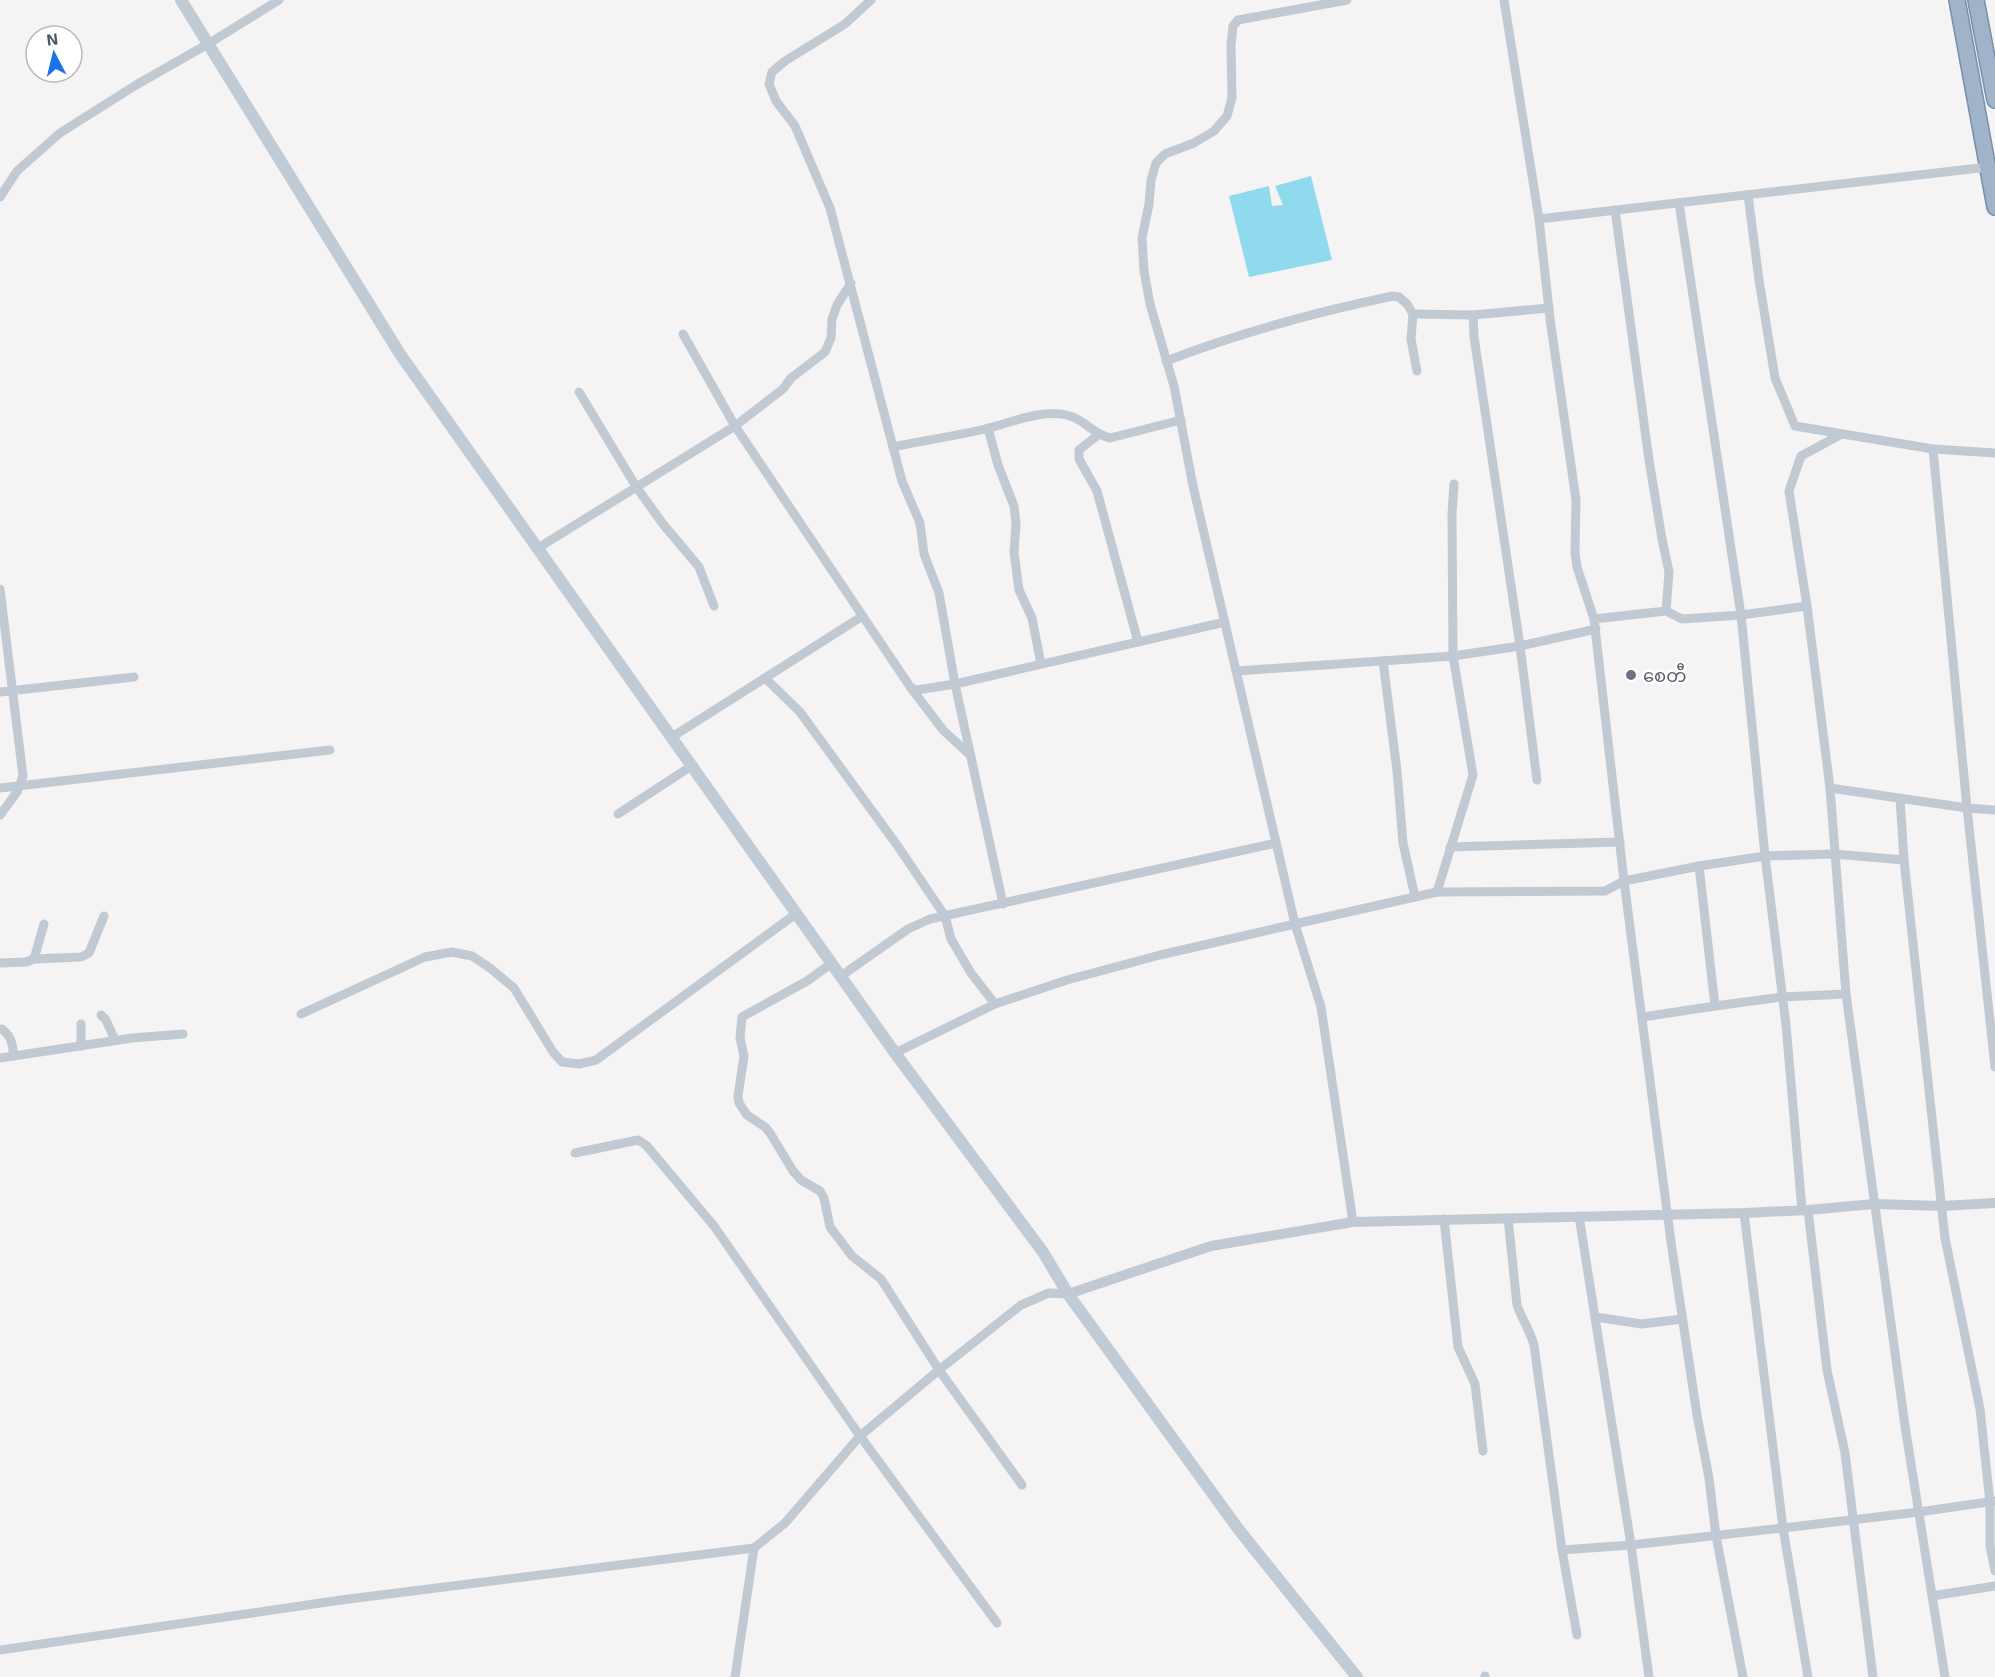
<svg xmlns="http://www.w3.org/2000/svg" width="1995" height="1677" viewBox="0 0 1995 1677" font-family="'Exo 2','Noto Sans Myanmar',sans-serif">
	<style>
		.water { fill: #90daee }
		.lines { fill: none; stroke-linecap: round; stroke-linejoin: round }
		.trunk-casing { stroke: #7690ad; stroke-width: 18 }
		.minor { stroke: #c1cad2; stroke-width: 9 }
		.tertiary { stroke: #c1cad2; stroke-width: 10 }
		.secondary { stroke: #c1cbd6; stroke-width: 12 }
		.trunk { stroke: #9fb4c9; stroke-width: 15 }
		.worship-dot { fill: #6b7280; stroke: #fff; stroke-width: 2 }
		.labels { text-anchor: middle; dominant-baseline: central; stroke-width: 5; stroke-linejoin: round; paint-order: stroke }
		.worship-label { font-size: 18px; fill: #5b616d; stroke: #fff; text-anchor: start }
	</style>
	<rect width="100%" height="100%" fill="#f5f3f3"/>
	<!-- water -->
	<path class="water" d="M1311,176L1332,260L1249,277L1229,196L1269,186L1272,206L1283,205L1275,186Z"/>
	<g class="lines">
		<!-- trunk casing -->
		<g class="trunk-casing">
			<g id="trunk">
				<path d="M1957,0L1995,207"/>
				<path d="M1976,0L1995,100"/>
			</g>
		</g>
		<!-- minor -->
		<g class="minor">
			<path d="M871,0L845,24L785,61L772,72L769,84L776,101L795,126L830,208L893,447"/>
			<path d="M1347,0L1238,20L1233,26L1231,45L1232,98L1227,116L1214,131L1194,143L1165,154L1156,163L1151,180L1149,204L1142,238L1144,271L1150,304L1174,386L1193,486L1295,924L1437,892L1605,891L1624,881L1699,866L1765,856L1834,854L1904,860"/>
			<path d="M1504,0L1539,219L1550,319L1576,500L1575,553L1577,567L1594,619L1624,881L1671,1242L1697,1415L1709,1478L1716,1536L1743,1677"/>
			<path d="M1748,195L1759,280L1775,378L1795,426L1933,449L1995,453"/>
			<path d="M0,197L17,171L60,133L136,85L208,44L279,0"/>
			<path d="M1679,203L1741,615L1765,856L1786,1025L1802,1210"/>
			<path d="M1615,210L1649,460L1662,539L1669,572L1666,611"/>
			<path d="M1539,219L1988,167"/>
			<path d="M1413,314L1473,315L1549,308"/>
			<path d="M1473,315L1474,337L1520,646L1537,780"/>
			<path d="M683,334L735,426L911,688L917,690L955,684L1225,622"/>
			<path d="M1166,361C1239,333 1316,312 1393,296L1399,297L1407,304L1413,314L1411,339L1417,371"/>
			<path d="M579,392L637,488L663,524L699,567L714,606"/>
			<path d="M988,428L998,465L1014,506L1016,524L1014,552L1019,590L1032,618L1041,664"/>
			<path d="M1098,435L1079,450V459L1097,491L1138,642"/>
			<path d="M1840,435L1801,456L1789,491L1807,606L1830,788L1846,994L1905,1426L1945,1677"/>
			<path d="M1933,449L1967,808L1995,1067"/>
			<path d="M538,548L735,426L783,389L791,378L825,352L831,338L832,319L837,305L851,283"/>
			<path d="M0,589L23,776L17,792L0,815"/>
			<path d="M1594,619L1666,611L1682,619L1741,615L1807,606"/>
			<path d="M1383,661L1397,771L1403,843L1415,897"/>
			<path d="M1236,671L1453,656L1520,646L1596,629"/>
			<path d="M765,678L800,712L897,845L945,916L951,939L971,973L995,1004"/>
			<path d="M911,688L943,730L971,756"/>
			<path d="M0,692L134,677"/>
			<path d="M672,737L861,617"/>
			<path d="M0,788L330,750"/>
			<path d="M1830,788L1967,808L1995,810"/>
			<path d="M1900,798L1904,860L1945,1238L1980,1409L1990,1503V1546L1995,1571"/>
			<path d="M618,814L693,765"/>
			<path d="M1450,847L1620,842"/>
			<path d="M1437,892L1473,775L1453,656L1452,514L1454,484"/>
			<path d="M1003,904L955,684L939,593L924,554L920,523L902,481L893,447C925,440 957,436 989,428C1012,422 1046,408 1070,416C1085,420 1091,433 1110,438L1181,420"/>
			<path d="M34,959L44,924"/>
			<path d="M0,963L26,962L34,959L81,957L89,953L104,916"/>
			<path d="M832,963L807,981L742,1017L740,1038L744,1056L738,1096L739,1103L747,1115L765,1127L770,1133L793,1171L801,1180L820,1191L824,1198L830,1227L852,1256L881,1279L939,1370L1022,1485"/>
			<path d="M841,976L908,929L930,919L1276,843"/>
			<path d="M1715,1006L1782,997L1846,994"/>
			<path d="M301,1014L425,957L452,952L472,956L490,968L514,988L553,1052L562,1062L579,1064L596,1060L797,913"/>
			<path d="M101,1015L106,1020L115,1040"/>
			<path d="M1643,1017L1715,1006L1699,866"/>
			<path d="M81,1024V1046"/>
			<path d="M2,1029C12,1037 12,1044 14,1056"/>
			<path d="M895,1053L995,1004L1067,980L1160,955L1295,924L1321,1007L1353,1222"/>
			<path d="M0,1058L132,1038L183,1034"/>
			<path d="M575,1153L638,1140L646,1145L714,1226L860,1436L997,1623"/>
			<path d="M1808,1210L1827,1370L1845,1453L1873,1677"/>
			<path d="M1744,1213L1783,1528L1808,1677"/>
			<path d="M1579,1216L1631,1545L1649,1677"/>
			<path d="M1508,1218L1517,1305C1522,1319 1530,1331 1534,1345L1562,1550L1577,1635"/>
			<path d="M1444,1219L1458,1347L1475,1384L1483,1451"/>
			<path d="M1595,1317L1642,1324L1682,1319"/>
			<path d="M1562,1550L1631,1545L1783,1528L1919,1512L1995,1501"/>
			<path d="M1932,1596L1995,1586"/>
			<path d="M0,1650L341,1600L754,1548L785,1523L860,1436L939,1370L1021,1305L1049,1293L1068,1294"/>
			<path d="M1485,1676V1677"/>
			<path d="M735,1677L754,1548"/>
		</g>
		<!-- tertiary -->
		<path class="tertiary" d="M1068,1294L1211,1246L1353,1222L1744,1213L1808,1210L1874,1204L1942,1206L1995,1203"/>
		<!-- secondary -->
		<path class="secondary" d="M181,0L400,354L895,1053L1043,1252L1068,1294L1239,1530L1357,1677"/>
		<!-- trunk -->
		<use href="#trunk" class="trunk"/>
	</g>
	<!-- markers -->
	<circle class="worship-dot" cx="1631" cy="675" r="6"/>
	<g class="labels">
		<!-- worship labels -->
		<g class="worship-label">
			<text x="1643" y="675">စေတီ</text>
		</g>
	</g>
	<!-- north arrow -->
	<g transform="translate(54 54) rotate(353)"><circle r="28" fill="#ffffff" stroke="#b7bbc0" stroke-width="1.5"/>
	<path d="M0-4.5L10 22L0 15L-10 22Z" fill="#1a73e8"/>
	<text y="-9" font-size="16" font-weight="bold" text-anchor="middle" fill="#4a5661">N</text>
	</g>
</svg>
